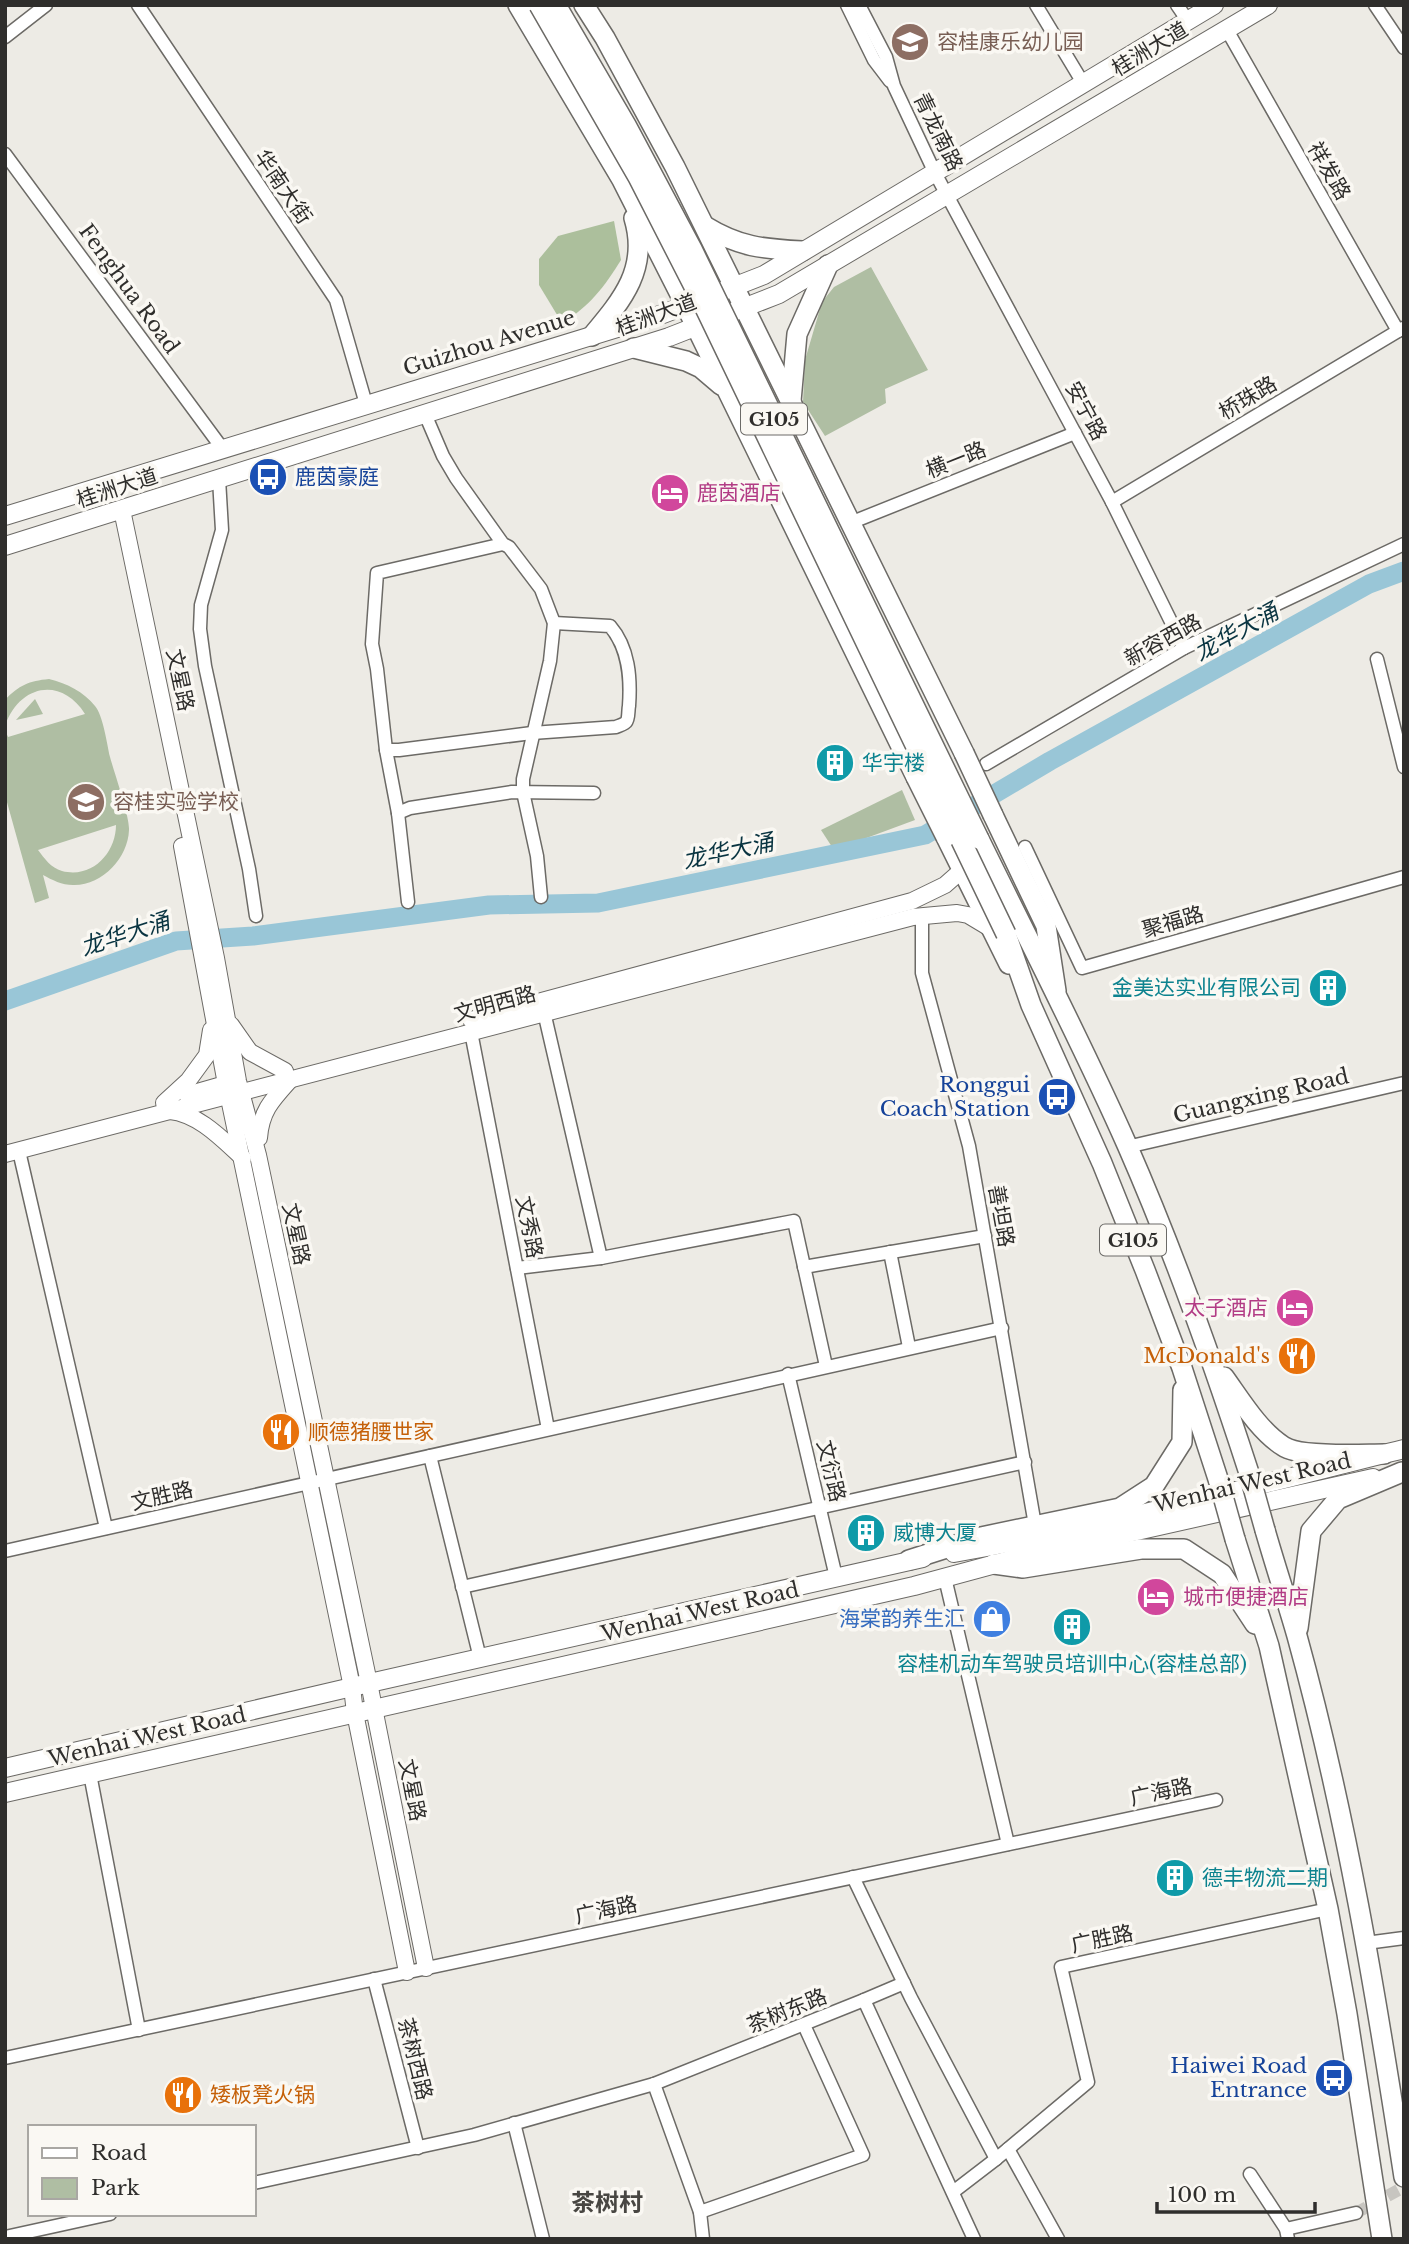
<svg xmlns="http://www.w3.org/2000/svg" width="1409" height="2244" viewBox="0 0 1409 2244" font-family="'Libre Baskerville','Noto Sans SC',serif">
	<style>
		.green { fill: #afbea3; fill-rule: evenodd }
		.forest { fill: #acbf9c }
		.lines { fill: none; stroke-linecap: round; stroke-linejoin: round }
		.river { stroke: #99c6d7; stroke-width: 19 }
		.minor-tunnel { stroke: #c7c5c0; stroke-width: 12; stroke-dasharray: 12 6; stroke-linecap: butt }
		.minor-casing { stroke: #6c6a66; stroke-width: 15 }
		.tertiary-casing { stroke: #6c6a66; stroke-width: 18 }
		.secondary-casing { stroke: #6c6a66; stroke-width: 20 }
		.primary-casing { stroke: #6c6a66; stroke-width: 22 }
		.trunk-casing { stroke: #6c6a66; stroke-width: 22 }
		.minor { stroke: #fff; stroke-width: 12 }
		.tertiary { stroke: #fff; stroke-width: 16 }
		.secondary { stroke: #fff; stroke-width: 18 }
		.primary { stroke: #fff; stroke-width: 19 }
		.trunk { stroke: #fff; stroke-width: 19 }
		.primary-bridge-casing { stroke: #6c6a66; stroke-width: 22; stroke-linecap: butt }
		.trunk-bridge-casing { stroke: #6c6a66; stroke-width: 22; stroke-linecap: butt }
		.primary-bridge { stroke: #fff; stroke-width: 19 }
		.trunk-bridge { stroke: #fff; stroke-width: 19 }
		.labels { text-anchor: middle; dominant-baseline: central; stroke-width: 7; stroke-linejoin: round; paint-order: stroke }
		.shield { fill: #faf8f3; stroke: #6c6b68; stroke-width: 2 }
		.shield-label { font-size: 19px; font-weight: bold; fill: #2f2e2c }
		.education-label { font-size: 21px; fill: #785e54; stroke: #faf8f3; text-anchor: start }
		.street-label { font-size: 21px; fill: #2f2e2c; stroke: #faf8f3 }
		.transit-label { font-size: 21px; fill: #164399; stroke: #faf8f3; text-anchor: end }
		.hotel-label { font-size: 21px; fill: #b23c85; stroke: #faf8f3; text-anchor: start }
		.culture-label { font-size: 21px; fill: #0d838f; stroke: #faf8f3; text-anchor: start }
		.food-label { font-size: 21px; fill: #c56008; stroke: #faf8f3; text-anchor: start }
		.shop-label { font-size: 21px; fill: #366cbe; stroke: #faf8f3; text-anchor: end }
		.water-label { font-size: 23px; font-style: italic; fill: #093441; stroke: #faf8f3 }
		.quarter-label { font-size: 24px; font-weight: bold; fill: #484642; stroke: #faf8f3 }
	</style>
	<rect width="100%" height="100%" fill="#edebe5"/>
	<!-- green -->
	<g class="green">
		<path d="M871,267L928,370L885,389L886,403L825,436L803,402L805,360L822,302L834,287Z"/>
		<path d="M49,679C66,683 84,692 95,706C103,715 107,744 110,757C114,772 130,817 129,830C128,858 102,886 73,885C62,885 52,880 43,875L49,898L35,903L5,795V730L8,737L85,714C61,676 19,685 5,726V700C19,685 29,681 49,679ZM116,825C116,852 93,879 62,871C51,868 44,858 38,850Z"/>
		<path d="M35,699L43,714L16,720Z"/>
		<path d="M902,790L915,820L834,850L821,830Z"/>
	</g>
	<!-- forest -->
	<path class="forest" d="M614,221L621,260C605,286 589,307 562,323L539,285V259L558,236Z"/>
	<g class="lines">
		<!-- river -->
		<path class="river" d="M5,1001L176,941L253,936L489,905L598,903L925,835L1050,761L1369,584L1404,571"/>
		<!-- minor-tunnel -->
		<path class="minor-tunnel" d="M1356,2213L1404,2187"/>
		<!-- minor casing -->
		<g class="minor-casing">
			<g id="minor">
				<path d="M138,5L336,300L366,404"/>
				<path d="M847,5L874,60L890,81"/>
				<path d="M859,5L886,57L894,86L934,171L1112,502L1184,648"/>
				<path d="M1036,5L1083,83"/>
				<path d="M1177,5L1188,21"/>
				<path d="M1375,5L1404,48"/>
				<path d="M1227,30L1398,331"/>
				<path d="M5,37L46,5"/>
				<path d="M5,154L222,448"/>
				<path d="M425,414L443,456L456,478L503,544L509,547L541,589L554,623L550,661L523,779V792L537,856L541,897"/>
				<path d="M219,479L222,530L201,605L200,629L205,666L249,869L256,916"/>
				<path d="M1112,502L1403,328"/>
				<path d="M850,523L1075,433"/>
				<path d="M1377,659L1404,767"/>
				<path d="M386,750H399L532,733L616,727C618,726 625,724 626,722C629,719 628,710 629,706C631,678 629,648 610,626L554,623"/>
				<path d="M986,764L1184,648L1404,544"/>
				<path d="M398,813L410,808L512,792L594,793"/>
				<path d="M1025,847L1082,968L1404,877"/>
				<path d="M408,902L398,813L386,750L377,669L372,644L377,573L503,544"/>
				<path d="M922,916V973L969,1146L1035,1525"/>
				<path d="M544,1012L601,1258"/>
				<path d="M471,1032L548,1429"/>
				<path d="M1127,1147L1404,1083"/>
				<path d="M19,1151L106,1528"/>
				<path d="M890,1252L909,1347"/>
				<path d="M804,1267L985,1236"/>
				<path d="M517,1268L601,1258L794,1221L826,1366"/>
				<path d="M788,1374L836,1577"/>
				<path d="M430,1456L480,1658"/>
				<path d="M5,1551L1002,1328"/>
				<path d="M945,1578L1008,1844"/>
				<path d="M462,1587L1025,1462"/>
				<path d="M90,1774L139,2030"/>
				<path d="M853,1877L911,1998L996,2159"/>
				<path d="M1366,1943L1404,1938"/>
				<path d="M374,1979L418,2148"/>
				<path d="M864,2000L904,1983"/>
				<path d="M5,2058L1216,1800"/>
				<path d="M654,2084L700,2212L703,2239"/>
				<path d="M514,2123L543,2239"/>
				<path d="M1008,2149L1058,2239"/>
				<path d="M1250,2174L1286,2229L1288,2239"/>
				<path d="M254,2183L474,2135L654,2084L864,2000L974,2239"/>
				<path d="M953,2192L996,2159L1088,2082L1061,1967L1328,1909"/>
				<path d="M700,2212L863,2155L804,2025"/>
				<path d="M1286,2229L1356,2213"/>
				<path d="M5,2237L110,2214"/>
			</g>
		</g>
		<!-- tertiary casing -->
		<g class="tertiary-casing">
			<g id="tertiary">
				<path d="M122,510L216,958L238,1081L258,1155L369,1683L426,1968"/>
				<path d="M182,846L226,1084L352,1687L355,1713L407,1972"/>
				<path d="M471,1020L912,901L945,885L962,870"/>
				<path d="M231,1025L250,1052L285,1071"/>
				<path d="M187,1095L236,1081"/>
				<path d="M164,1103L188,1081L207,1055L211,1030"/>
				<path d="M170,1111C199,1114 222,1139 243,1158"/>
				<path d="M259,1138C261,1111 272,1100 290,1080"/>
				<path d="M5,1154L913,917L957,913L968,915L993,930"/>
			</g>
		</g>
		<!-- secondary casing -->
		<g class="secondary-casing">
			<g id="secondary">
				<path d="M723,291L764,275L1214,5"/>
				<path d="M5,516L663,314L697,301"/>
				<path d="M5,546L669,337L779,294L1268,5"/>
				<path d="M954,1553C1105,1526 1255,1486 1404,1449"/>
				<path d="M5,1768L352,1687L923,1558"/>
				<path d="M5,1793L914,1586L1025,1556L1373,1478"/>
			</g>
		</g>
		<!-- primary casing -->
		<g class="primary-casing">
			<g id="primary">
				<path d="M518,5L622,180L686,306L916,777"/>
				<path d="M584,5L605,38L675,167L964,753"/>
				<path d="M705,226C739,247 763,249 802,251"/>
				<path d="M592,336C623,299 649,268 634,218"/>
				<path d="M634,348L686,361L701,368L721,385"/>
				<path d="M791,401L797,334L828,265"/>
				<path d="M993,815L1046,926L1056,991"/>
				<path d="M946,837L1009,964"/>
			</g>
		</g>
		<!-- trunk casing -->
		<g class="trunk-casing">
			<g id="trunk">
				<path d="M979,839C1029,941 1081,1041 1127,1145C1174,1252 1213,1362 1249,1473"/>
				<path d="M1006,934L1031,1005L1102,1163L1145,1270L1182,1368L1219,1482"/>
				<path d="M1224,1377C1240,1399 1259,1431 1283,1446C1300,1458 1362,1454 1384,1454"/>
				<path d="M1265,1530C1275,1565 1287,1601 1297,1636C1346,1813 1376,1995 1404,2177"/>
				<path d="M1235,1539L1269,1646L1328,1909L1347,2014L1382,2239"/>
				<path d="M909,1560L981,1537L1120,1508L1154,1486L1182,1442L1183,1390"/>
				<path d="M994,1564L1023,1568L1141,1549H1184L1222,1574L1255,1624"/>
				<path d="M1298,1628L1311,1531L1338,1499L1402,1472"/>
			</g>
		</g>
		<!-- minor -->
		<use href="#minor" class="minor"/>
		<!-- tertiary -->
		<use href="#tertiary" class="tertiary"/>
		<!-- secondary -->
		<use href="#secondary" class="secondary"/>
		<!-- primary -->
		<use href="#primary" class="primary"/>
		<!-- trunk -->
		<use href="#trunk" class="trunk"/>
		<!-- primary-bridge casing -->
		<g class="primary-bridge-casing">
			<g id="primary-bridge">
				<path d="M964,753L993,815"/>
				<path d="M916,777L946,837"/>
			</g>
		</g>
		<!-- trunk-bridge casing -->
		<g class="trunk-bridge-casing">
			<g id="trunk-bridge">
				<path d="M539,5L638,177L706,310L1006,934"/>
				<path d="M556,5L626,125L692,249L979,839"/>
				<path d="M1249,1473L1265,1530"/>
				<path d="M1219,1482L1235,1539"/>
			</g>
		</g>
		<!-- primary-bridge -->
		<use href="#primary-bridge" class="primary-bridge"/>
		<!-- trunk-bridge -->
		<use href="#trunk-bridge" class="trunk-bridge"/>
	</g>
	<!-- icons -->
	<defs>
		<g id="school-disc" transform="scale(2.0125)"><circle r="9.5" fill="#8d6e63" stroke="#faf8f3"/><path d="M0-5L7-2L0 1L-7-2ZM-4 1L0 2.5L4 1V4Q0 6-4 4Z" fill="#fff"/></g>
		<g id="bus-disc" transform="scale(2.0125)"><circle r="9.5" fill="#1a4fb4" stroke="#faf8f3"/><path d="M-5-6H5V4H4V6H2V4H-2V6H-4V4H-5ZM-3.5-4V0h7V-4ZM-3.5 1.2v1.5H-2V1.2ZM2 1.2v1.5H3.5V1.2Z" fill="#fff"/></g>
		<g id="hotel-disc" transform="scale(2.0125)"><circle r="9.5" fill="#d1479c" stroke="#faf8f3"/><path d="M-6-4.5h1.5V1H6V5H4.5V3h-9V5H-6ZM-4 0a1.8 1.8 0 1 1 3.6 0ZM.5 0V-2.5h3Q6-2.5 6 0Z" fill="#fff"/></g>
		<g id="building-disc" transform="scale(2.0125)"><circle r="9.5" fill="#0f9aa8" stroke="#faf8f3"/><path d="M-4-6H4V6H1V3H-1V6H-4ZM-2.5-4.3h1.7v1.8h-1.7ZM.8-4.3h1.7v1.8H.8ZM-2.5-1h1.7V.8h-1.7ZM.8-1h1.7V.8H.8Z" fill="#fff"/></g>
		<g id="restaurant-disc" transform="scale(2.0125)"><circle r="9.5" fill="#e8710a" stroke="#faf8f3"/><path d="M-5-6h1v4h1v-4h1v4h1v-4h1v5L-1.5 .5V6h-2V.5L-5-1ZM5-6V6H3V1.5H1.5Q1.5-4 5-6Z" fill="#fff"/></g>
		<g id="shop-disc" transform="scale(2.0125)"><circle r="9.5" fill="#3f7fe0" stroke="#faf8f3"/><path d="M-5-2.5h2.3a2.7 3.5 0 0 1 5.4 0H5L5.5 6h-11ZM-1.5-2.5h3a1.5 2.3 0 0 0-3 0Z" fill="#fff"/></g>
	</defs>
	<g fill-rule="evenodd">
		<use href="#school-disc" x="910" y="42"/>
		<use href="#bus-disc" x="268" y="477"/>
		<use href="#hotel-disc" x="670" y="493"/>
		<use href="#building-disc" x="835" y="763"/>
		<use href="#school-disc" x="86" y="802"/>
		<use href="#building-disc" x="1328" y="988"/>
		<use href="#bus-disc" x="1057" y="1097"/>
		<use href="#hotel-disc" x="1295" y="1308"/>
		<use href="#restaurant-disc" x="1297" y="1356"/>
		<use href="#restaurant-disc" x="281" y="1432"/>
		<use href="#building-disc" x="866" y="1533"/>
		<use href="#hotel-disc" x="1156" y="1597"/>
		<use href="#shop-disc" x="992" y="1619"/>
		<use href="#building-disc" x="1072" y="1627"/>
		<use href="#building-disc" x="1175" y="1878"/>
		<use href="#bus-disc" x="1334" y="2078"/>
		<use href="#restaurant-disc" x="183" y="2095"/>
	</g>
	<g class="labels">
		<!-- shield labels -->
		<g class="shield">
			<rect x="741" y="403.5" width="66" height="31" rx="5"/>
			<rect x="1100" y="1224.5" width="66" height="31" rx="5"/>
		</g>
		<g class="shield-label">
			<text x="774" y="419">G105</text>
			<text x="1133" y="1240">G105</text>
		</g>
		<!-- education labels -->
		<g class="education-label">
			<text x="937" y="42">容桂康乐幼儿园</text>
			<text x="113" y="802">容桂实验学校</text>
		</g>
		<!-- street labels -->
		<g class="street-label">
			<text transform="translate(1150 49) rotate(-31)">桂洲大道</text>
			<text transform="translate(938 132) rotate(64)">青龙南路</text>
			<text transform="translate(1329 171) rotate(60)">祥发路</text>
			<text transform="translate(283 187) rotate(56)">华南大街</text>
			<text transform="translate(129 289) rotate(54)">Fenghua Road</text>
			<text transform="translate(656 315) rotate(-20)">桂洲大道</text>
			<text transform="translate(489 343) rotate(-17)">Guizhou Avenue</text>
			<text transform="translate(1248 398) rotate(-31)">桥珠路</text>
			<text transform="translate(1086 411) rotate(62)">安宁路</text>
			<text transform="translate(956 460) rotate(-22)">横一路</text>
			<text transform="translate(117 488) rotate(-18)">桂洲大道</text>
			<text transform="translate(1163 640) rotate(-29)">新容西路</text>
			<text transform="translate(180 680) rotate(78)">文星路</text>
			<text transform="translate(1173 922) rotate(-16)">聚福路</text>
			<text transform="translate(495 1004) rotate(-15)">文明西路</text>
			<text transform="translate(1261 1096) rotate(-13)">Guangxing Road</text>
			<text transform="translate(1001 1216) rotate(80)">善坦路</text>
			<text transform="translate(529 1227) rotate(79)">文秀路</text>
			<text transform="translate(296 1234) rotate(78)">文星路</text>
			<text transform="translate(831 1471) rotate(77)">文衍路</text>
			<text transform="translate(1252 1483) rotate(-13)">Wenhai West Road</text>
			<text transform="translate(162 1496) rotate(-13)">文胜路</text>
			<text transform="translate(700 1612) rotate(-13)">Wenhai West Road</text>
			<text transform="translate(147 1737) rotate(-13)">Wenhai West Road</text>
			<text transform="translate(412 1790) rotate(79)">文星路</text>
			<text transform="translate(1161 1792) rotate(-12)">广海路</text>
			<text transform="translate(606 1910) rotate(-12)">广海路</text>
			<text transform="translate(1102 1939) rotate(-12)">广胜路</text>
			<text transform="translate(787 2011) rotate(-22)">茶树东路</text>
			<text transform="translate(415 2059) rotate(76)">茶树西路</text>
		</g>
		<!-- transit labels -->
		<g class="transit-label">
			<text x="295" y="477" text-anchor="start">鹿茵豪庭</text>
			<text x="1030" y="1085">Ronggui<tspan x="1030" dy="24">Coach Station</tspan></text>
			<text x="1307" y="2066">Haiwei Road<tspan x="1307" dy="24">Entrance</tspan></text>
		</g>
		<!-- hotel labels -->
		<g class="hotel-label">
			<text x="697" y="493">鹿茵酒店</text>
			<text x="1268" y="1308" text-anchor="end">太子酒店</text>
			<text x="1183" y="1597">城市便捷酒店</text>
		</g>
		<!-- culture labels -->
		<g class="culture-label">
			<text x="862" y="763">华宇楼</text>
			<text x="1301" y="988" text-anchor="end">金美达实业有限公司</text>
			<text x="893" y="1533">威博大厦</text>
			<text x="1072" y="1664" text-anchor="middle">容桂机动车驾驶员培训中心(容桂总部)</text>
			<text x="1202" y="1878">德丰物流二期</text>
		</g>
		<!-- food labels -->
		<g class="food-label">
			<text x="1270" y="1356" text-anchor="end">McDonald's</text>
			<text x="308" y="1432">顺德猪腰世家</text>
			<text x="210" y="2095">矮板凳火锅</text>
		</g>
		<!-- shop labels -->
		<g class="shop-label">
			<text x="965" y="1619">海棠韵养生汇</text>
		</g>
		<!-- water labels -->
		<g class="water-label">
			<text transform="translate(1236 632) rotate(-29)">龙华大涌</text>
			<text transform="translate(728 851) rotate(-12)">龙华大涌</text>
			<text transform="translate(125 934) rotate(-18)">龙华大涌</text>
		</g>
		<!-- quarter labels -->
		<g class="quarter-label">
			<text x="607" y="2202">茶树村</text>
		</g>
	</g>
	<!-- border -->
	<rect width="1409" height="2244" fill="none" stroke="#2f2e2c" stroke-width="14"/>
	<!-- legend -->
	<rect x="28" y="2125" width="228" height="91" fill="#faf8f3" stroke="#a9a7a3" stroke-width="2"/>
	<rect x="42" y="2148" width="35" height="10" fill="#ffffff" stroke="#a9a7a3" stroke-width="2"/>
	<text x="91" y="2160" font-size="21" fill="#2f2e2c">Road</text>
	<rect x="42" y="2178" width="35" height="21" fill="#afbea3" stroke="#a9a7a3" stroke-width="2"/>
	<text x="91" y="2195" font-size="21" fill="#2f2e2c">Park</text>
	<!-- scale -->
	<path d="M1157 2202v10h158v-10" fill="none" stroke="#2f2e2c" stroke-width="3.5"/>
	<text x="1168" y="2202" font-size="21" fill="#2f2e2c" stroke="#faf8f3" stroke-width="5" paint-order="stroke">100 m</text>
</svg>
